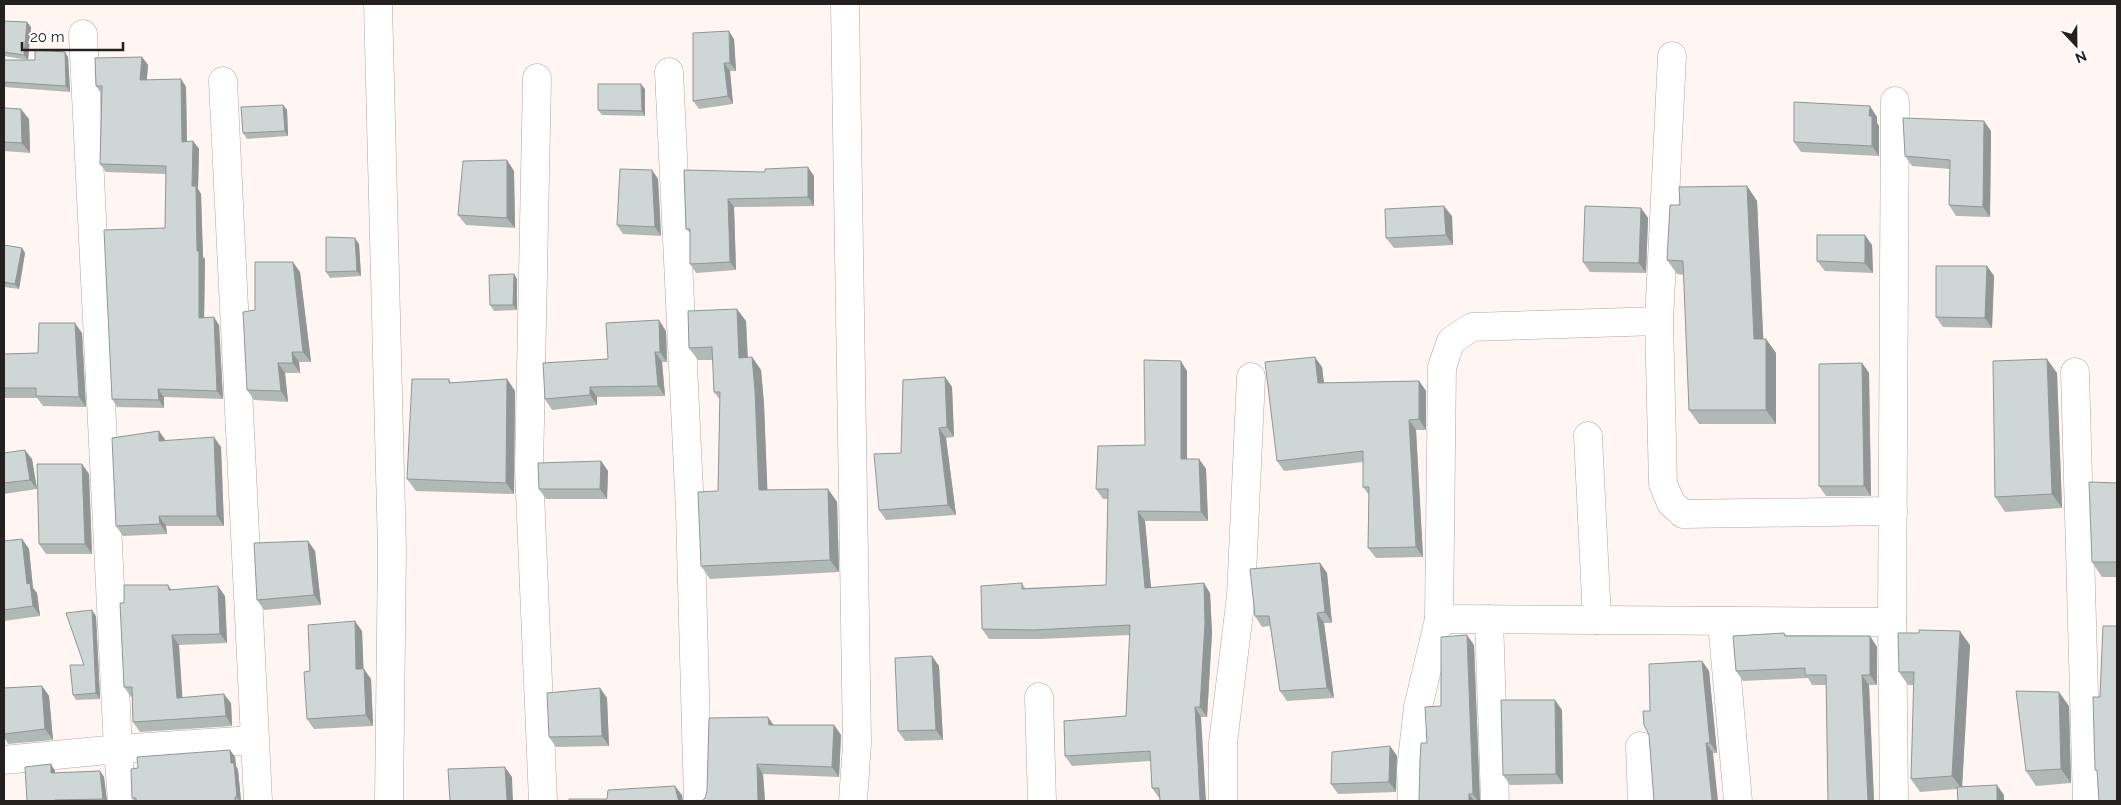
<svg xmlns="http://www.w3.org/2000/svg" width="2121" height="805" viewBox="0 0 2121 805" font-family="Raleway,sans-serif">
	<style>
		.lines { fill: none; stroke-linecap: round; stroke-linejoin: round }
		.minor-casing { stroke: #aea6a3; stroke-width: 29 }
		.minor { stroke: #fff; stroke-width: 28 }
		.wall { fill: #b1b9b7 }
		.shaded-wall { fill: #909695 }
		.building { fill: #ced7d5; stroke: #909695 }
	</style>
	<rect width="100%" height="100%" fill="#fff6f3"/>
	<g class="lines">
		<!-- minor casing -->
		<g class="minor-casing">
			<g id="minor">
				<path d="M378,4L392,550L389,801"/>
				<path d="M845,5L857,743L853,801"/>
				<path d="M83,34L118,749L122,801"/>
				<path d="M1672,56L1659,321L1663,484L1671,503L1683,514L1893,511"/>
				<path d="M669,72L690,511L698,801"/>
				<path d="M537,78L529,469L543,801"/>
				<path d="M223,81L258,801"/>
				<path d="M2075,372L2087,801"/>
				<path d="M1588,436L1597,620"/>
				<path d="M1439,619L1892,622"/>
				<path d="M1489,619L1495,801"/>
				<path d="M1722,622L1738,801"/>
				<path d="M1039,697L1042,801"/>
				<path d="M1640,746L1642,801"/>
				<path d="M4,760L118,749L253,740"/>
				<path d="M1223,801V743L1241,596L1251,377"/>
				<path d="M1412,801L1411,769L1418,707L1439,619L1442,367L1451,341L1472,327L1659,321"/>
				<path d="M1894,801L1892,622L1895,101"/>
			</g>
		</g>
		<!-- minor -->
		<use href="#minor" class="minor"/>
	</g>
	<!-- wall -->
	<g class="wall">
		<path d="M4,21L31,27L28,60L4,56Z"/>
		<path d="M734,39L736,71H730L733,104L699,109L693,101Z"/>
		<path d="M65,52L68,57L70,92L4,87V60H35Z"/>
		<path d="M142,57L148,65L147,80L181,79L186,87L187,141H193L199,149L198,189L201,194L203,257L205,259L204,317L219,325L223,399L164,397V408L117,407L112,399L165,228L166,174L106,172L100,164L101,93L96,86Z"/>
		<path d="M645,89V116L602,115L598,110Z"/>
		<path d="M283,105L287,110L288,136L247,139L243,133Z"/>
		<path d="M4,108L29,119L30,153L4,151Z"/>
		<path d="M1877,117V123L1879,126V156L1801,152L1794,142Z"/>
		<path d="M1991,131L1990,217L1956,216L1949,205L1950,169L1912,166L1905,156Z"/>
		<path d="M652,170L658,179L661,236L623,234L617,225Z"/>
		<path d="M684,170L814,176V206L734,207L736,270L696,273L690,264V233L686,229Z"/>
		<path d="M514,171L515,228L466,225L458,215Z"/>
		<path d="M1747,186L1757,201L1763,339H1766L1776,353V424H1699L1689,410L1684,275L1677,274L1667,260L1680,205Z"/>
		<path d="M1641,208L1648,218L1646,273L1590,272L1583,262Z"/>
		<path d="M1452,216L1453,245L1394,248L1386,238Z"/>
		<path d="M359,244L361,276L330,278L326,272Z"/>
		<path d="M4,245L22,248L25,253L19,289L4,287Z"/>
		<path d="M1872,245L1873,273L1825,271L1817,261Z"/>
		<path d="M1987,266L1994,276L1992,328L1943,327L1936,317Z"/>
		<path d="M300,272L311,362H299L300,373H285L288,402L254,400L247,390L255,310Z"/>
		<path d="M514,274L517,279V310L494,311L490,305Z"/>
		<path d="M746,321L748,357H752L761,370L764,404L767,490L828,489L837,502L839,572L710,579L701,566L718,491L720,400L714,392L713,360H698L689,348Z"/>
		<path d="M666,331L667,362H662L665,396L597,397V405L552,410L545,399L608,359Z"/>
		<path d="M82,333L86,407L43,406L37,398H4V354L38,353Z"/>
		<path d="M1862,363L1869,373L1871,496H1826L1819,486Z"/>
		<path d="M1322,367L1324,383L1419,381L1426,391V430H1416L1423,557L1376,558L1368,548L1369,495L1363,487V462L1284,471L1277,461Z"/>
		<path d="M1187,371V459H1199L1206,469L1208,521H1145L1151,588L1210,593L1212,633L1207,717H1201L1159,798L1152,788L1151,761L1072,766L1065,756L1126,716L1130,635L1040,639H989L982,629L1022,583L1025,588L1106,585L1108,499H1103L1096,489L1145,445Z"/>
		<path d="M2057,373L2062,508L2005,512L1995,497Z"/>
		<path d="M945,377L952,387L954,437L946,438L956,515L886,520L879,510L901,453Z"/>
		<path d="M449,379L451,383L507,379L515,391L514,494L416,491L407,479Z"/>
		<path d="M159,431L165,440L221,447L224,526H166L167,534L123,536L116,526Z"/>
		<path d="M4,453L32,459L37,489L4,494Z"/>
		<path d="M601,461L608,471L607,499H546L539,489Z"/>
		<path d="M82,464L89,474L92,554H46L39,544Z"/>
		<path d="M2117,483V577H2102L2092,562Z"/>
		<path d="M22,539L29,549L33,588L37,593L40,616L4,621V541Z"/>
		<path d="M308,541L315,551L321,605L264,610L257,600Z"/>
		<path d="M1320,563L1327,573L1332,623H1324L1334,698L1287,701L1280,691L1270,626L1262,627L1255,616Z"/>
		<path d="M168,585L172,590L225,596L227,643L179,645L182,698L231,703L232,726L140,732L133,722L132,697H131L124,687V603Z"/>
		<path d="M96,616L100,699L76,700L73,695L84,665Z"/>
		<path d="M362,631L363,669L371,679L373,726L314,729L307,719L310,671Z"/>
		<path d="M1784,633L1786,636H1870L1877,647V685H1869L1874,801H1828L1826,685H1812L1808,678L1743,681L1736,671Z"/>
		<path d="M1474,645L1480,801H1419L1441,706Z"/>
		<path d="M1970,645L1962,786L2004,795L1957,789L1920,792L1911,779L1914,685H1908L1899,672Z"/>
		<path d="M1702,661L1709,671L1717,753H1713L1649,735L1650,711Z"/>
		<path d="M939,666L943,740L905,741L898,731Z"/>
		<path d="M42,686L49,696L53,740L8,744L4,737V688Z"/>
		<path d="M600,688L607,698L609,746L556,747L549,737Z"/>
		<path d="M2069,706L2071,783L2036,786L2026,771Z"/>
		<path d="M1562,710L1563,784L1510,785L1503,775Z"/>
		<path d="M774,725H834L841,735L839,777L763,774L765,801H702Z"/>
		<path d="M1390,746L1397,756L1396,792L1338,794L1331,784Z"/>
		<path d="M230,750L235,757L236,766L238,770L241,801H134L132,798Z"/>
		<path d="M51,764L55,771V773L100,771L104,777L107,801H27Z"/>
	</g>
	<!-- shaded-wall -->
	<g class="shaded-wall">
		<path d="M27,22L31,27L28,60L24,55Z"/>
		<path d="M729,31L734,39L736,71L730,63Z"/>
		<path d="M65,52L68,57L70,92L66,86Z"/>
		<path d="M142,57L148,65L146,88L140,80Z"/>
		<path d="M724,63L730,71L733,104L728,96Z"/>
		<path d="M181,79L186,87L187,150L182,142Z"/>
		<path d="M641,84L645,89V116L642,111Z"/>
		<path d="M283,105L287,110L288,136L285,131Z"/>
		<path d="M1870,106L1877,117V123L1879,126V156L1872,146L1869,116Z"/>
		<path d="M21,109L29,119L30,153L22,143Z"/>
		<path d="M1984,121L1991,131L1990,217L1983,207Z"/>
		<path d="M193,141L199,149L198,189L201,194L203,257L205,259L204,326L199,318L197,251L192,186Z"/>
		<path d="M507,160L514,171L515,228L507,218Z"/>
		<path d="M808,167L814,176V206L808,197Z"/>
		<path d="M652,170L658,179L661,236L655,227Z"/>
		<path d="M1747,186L1757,201L1764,354L1754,339Z"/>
		<path d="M728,199L734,207L736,270L730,262Z"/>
		<path d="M1444,206L1452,216L1453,245L1446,235Z"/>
		<path d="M1641,208L1648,218L1646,273L1639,263Z"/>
		<path d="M1865,235L1872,245L1873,273L1865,263Z"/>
		<path d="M355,238L359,244L361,276L357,271Z"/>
		<path d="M22,248L25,253L19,289L15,284Z"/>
		<path d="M293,262L300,272L311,362L303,352Z"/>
		<path d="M1987,266L1994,276L1992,328L1985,318Z"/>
		<path d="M514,274L517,279V310L513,305Z"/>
		<path d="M737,309L746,321L748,371L739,358Z"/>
		<path d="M214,317L219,325L223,399L217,391Z"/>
		<path d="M659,320L666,331L667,362L660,352Z"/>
		<path d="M75,323L82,333L86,407L79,397Z"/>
		<path d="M1766,339L1776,353V424L1766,410Z"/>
		<path d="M292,352L299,362L300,373L293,363Z"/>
		<path d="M655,352L662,362L665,396L658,386Z"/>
		<path d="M752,357L761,370L764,404L768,503L759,490Z"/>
		<path d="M1315,357L1322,367L1325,393L1318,383Z"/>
		<path d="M2047,359L2057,373L2062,508L2052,494Z"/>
		<path d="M1181,361L1187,371V469L1181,459Z"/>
		<path d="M278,363L285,373L288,402L281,391Z"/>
		<path d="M1862,363L1869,373L1871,496L1864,486Z"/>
		<path d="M945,377L952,387L954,437L947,427Z"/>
		<path d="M507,379L515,391L514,494L506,483Z"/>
		<path d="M1419,381L1426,391V430L1419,419Z"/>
		<path d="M590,387L597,397V405L590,395Z"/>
		<path d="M158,389L164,397V408L159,400Z"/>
		<path d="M1409,420L1416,430L1423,557L1416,547Z"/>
		<path d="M939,428L946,438L956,515L948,505Z"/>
		<path d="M159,431L166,441H159Z"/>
		<path d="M214,437L221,447L224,526L217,516Z"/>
		<path d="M25,450L32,459L37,489L30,480Z"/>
		<path d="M1199,459L1206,469L1208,521L1201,512Z"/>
		<path d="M601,461L608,471L607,499L600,489Z"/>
		<path d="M82,464L89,474L92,554L85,544Z"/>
		<path d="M828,489L837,502L839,572L830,560Z"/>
		<path d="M1138,511L1145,521L1152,598L1145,588Z"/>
		<path d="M159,516L166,526L167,534L160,524Z"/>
		<path d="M22,539L29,549L33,588L37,593L40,616L33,606L27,584Z"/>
		<path d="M308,541L315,551L321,605L314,595Z"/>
		<path d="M1320,563L1327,573L1332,623L1325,612Z"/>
		<path d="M1204,583L1210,593L1212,633L1207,717L1200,707Z"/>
		<path d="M218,586L225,596L227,643L220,634Z"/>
		<path d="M92,610L96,616L100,699L96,693Z"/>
		<path d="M1317,613L1324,623L1334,698L1327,688Z"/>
		<path d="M355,621L362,631L364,680L356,669Z"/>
		<path d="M1960,631L1970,645L1962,789L1952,776Z"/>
		<path d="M172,635L179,645L183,708L177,698Z"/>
		<path d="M1467,635L1474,645L1480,801H1478L1473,794Z"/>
		<path d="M1870,636L1877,647V685L1870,675Z"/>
		<path d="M932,656L939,666L943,740L936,730Z"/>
		<path d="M1702,661L1709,671L1717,753L1710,743Z"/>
		<path d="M364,669L371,679L373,726L366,715Z"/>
		<path d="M1862,675L1869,685L1874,801H1868Z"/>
		<path d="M42,686L49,696L53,740L45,729Z"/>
		<path d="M600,688L607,698L609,746L602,736Z"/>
		<path d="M2059,692L2069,706L2071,783L2061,769Z"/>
		<path d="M224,694L231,703L232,726L226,716Z"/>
		<path d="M1555,700L1562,710L1563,784L1556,774Z"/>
		<path d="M1195,707L1201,717L1206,801H1200Z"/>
		<path d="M768,717L775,727L769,725Z"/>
		<path d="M834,725L841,735L839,777L832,767Z"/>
		<path d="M1706,743L1713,753L1718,801H1712Z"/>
		<path d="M1390,746L1397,756L1396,792L1389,782Z"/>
		<path d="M230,750L235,757L236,766L238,770L241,801H240L237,797L231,763Z"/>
		<path d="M51,764L55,771L56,779L51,773Z"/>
		<path d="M757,764L763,774L765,801H758Z"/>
		<path d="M505,767L512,777L513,801H507Z"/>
		<path d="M100,771L104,777L107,801H105L103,799Z"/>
		<path d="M1997,785L2004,795V801H1997Z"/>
		<path d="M675,786L682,795L683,801H679L678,799Z"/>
		<path d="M1469,794L1474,801H1469Z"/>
	</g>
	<!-- building -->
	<g class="building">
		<path d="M4,21L27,22L24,55L4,52Z"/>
		<path d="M729,31L730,63H724L728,96L693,101V33Z"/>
		<path d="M35,50L65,52L66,86L4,82V60H35Z"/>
		<path d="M142,57L140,80L181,79L182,142L193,141L192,186H196L197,251H199V318L214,317L217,391L158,389L159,400L112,399L104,230L165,228L166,166L100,164L102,86H96L95,58Z"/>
		<path d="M598,84H641L642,111L598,110Z"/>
		<path d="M1794,102L1870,106L1869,116H1872V146L1794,142Z"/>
		<path d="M283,105L285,131L243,133L241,107Z"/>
		<path d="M4,108L21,109L22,143L4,142Z"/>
		<path d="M1903,118L1984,121L1983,207L1949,205L1950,160L1905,156Z"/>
		<path d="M507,160V218L458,215L463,161Z"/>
		<path d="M808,167V197L728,199L730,262L690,264V229H686L684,170L765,172V169Z"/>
		<path d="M620,169L652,170L655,227L617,225Z"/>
		<path d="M1747,186L1754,339H1766V410H1689L1683,261L1667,260L1670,205H1680L1679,187Z"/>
		<path d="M1444,206L1446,235L1386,238L1385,209Z"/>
		<path d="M1585,206L1641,208L1639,263L1583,262Z"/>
		<path d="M1817,235H1865V263L1817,261Z"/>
		<path d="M326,237L355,238L357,271L326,272Z"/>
		<path d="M4,245L22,248L15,284L4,282Z"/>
		<path d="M255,262H293L303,352H292L293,363H278L281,391L247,390L243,312L255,310Z"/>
		<path d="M1936,266H1987L1985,318L1936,317Z"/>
		<path d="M514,274L513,305H490L489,275Z"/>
		<path d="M737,309L739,358L752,357L755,391L759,490L828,489L830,560L701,566L698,492L718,491L720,392H714L712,347L689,348L688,311Z"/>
		<path d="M659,320L660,352H655L658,386L590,387V395L545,399L543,363L608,359L606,323Z"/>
		<path d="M39,323H75L79,397L36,396V388H4V354L38,353Z"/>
		<path d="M1315,357L1318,383L1419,381V419L1409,420L1416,547L1368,548L1369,487H1363V451L1277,461L1265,362Z"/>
		<path d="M2047,359L2052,494L1995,497L1993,361Z"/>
		<path d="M1144,360L1181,361V459H1199L1201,512L1138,511L1145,588L1204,583L1205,623L1200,707H1195L1200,801H1160L1159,788H1152L1150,751L1065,756L1064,721L1126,716L1130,625L1034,630L982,629L981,586L1022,583V589L1106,585L1108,489H1096L1098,446L1145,445Z"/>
		<path d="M1862,363L1864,486H1819V364Z"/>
		<path d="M945,377L947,427L939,428L948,505L879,510L874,454L901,453L903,380Z"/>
		<path d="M412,379H449V383L507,379L506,483L407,479Z"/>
		<path d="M159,431V441L214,437L217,516H159L160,524L116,526L112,438Z"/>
		<path d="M25,450L30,480L4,483V453Z"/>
		<path d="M601,461L600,489H539L538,463Z"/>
		<path d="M37,464H82L85,544H39Z"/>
		<path d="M2089,482L2117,483V562H2092Z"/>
		<path d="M22,539L27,584L30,583L33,606L4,610V541Z"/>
		<path d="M308,541L314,595L257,600L254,543Z"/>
		<path d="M1320,563L1325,612L1317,613L1327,688L1280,691L1269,616H1255L1250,569Z"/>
		<path d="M124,585H168L169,590L218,586L220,634L172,635L177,698L224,694L226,716L133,722L132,687H124L120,603H124Z"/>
		<path d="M92,610L96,693L73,695L70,665H84L66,613Z"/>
		<path d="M355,621L356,669H364L366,715L307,719L304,672L310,671L308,625Z"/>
		<path d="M2103,626H2117V801H2099L2097,770H2095L2093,697H2100Z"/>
		<path d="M1919,630L1960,631L1952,776L1911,779L1914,672H1899L1898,633H1919Z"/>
		<path d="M1784,633L1785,636H1870V675H1862L1868,801H1828L1826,675H1805V668L1736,671L1733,636Z"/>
		<path d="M1467,635L1473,794H1469V801H1419L1420,760L1421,743H1427L1425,707L1441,706V637Z"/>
		<path d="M932,656L936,730L898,731L895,658Z"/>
		<path d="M1702,661L1710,743H1706L1712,801H1654L1649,735L1644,725L1643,711H1650L1649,664Z"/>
		<path d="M42,686L45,729L4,734V688Z"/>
		<path d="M600,688L602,736L549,737L547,693Z"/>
		<path d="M2016,691L2059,692L2061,769L2026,771Z"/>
		<path d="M1501,700H1555L1556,774L1503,775Z"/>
		<path d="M768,717L769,725H834L832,767L757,764L758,801H702L705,798L707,791L709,718Z"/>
		<path d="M1390,746L1389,782L1331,784L1332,752Z"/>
		<path d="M230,750L231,763H234L237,797H235V801H136V798H132L131,769L138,768L137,757Z"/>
		<path d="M51,764V773L100,771L103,799L55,800V801H27L25,767Z"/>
		<path d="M505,767L507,801H450L448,769Z"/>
		<path d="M1997,785V801H1958L1957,787Z"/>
		<path d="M675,786L678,799L680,801H569V799H607L608,790Z"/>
	</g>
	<!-- border -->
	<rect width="2121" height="805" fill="none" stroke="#23201f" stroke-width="10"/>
	<!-- north arrow -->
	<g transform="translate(2076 45) rotate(158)" stroke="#ffffff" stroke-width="4" paint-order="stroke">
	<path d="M0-4L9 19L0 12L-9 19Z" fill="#23201f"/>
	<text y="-8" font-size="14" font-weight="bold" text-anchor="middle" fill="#23201f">N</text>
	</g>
	<!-- scale -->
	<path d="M22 42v8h101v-8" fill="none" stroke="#23201f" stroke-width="2.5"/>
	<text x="30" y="42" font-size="15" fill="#23201f" stroke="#ffffff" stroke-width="4" paint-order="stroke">20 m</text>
</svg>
